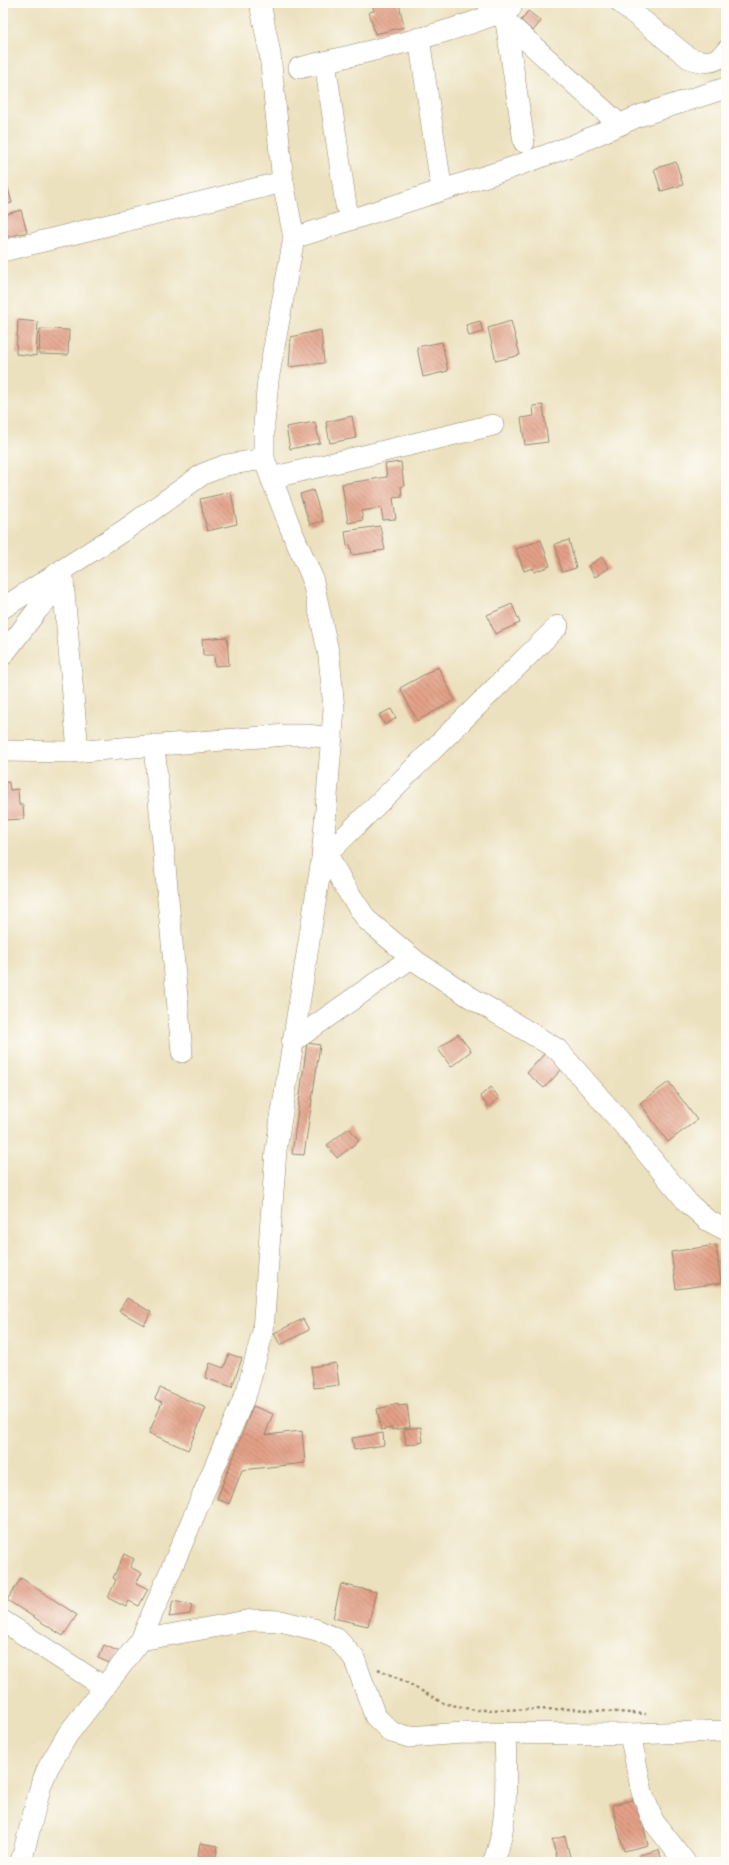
<svg xmlns="http://www.w3.org/2000/svg" width="729" height="1865" viewBox="0 0 729 1865" font-family="'IM FELL Great Primer',serif">
	<style>
		.building { fill: url(#building-back-hatch) }
		.lines { fill: none; stroke-linecap: round; stroke-linejoin: round }
		.minor-casing { stroke: #94866e; stroke-width: 22 }
		.path { stroke: #94866e; stroke-width: 2.5; stroke-dasharray: 3 3; stroke-linecap: butt }
		.minor { stroke: #fff; stroke-width: 21 }
	</style>
	<defs>
		<pattern id="building-back-hatch" width="6" height="6" patternUnits="userSpaceOnUse"><rect width="6" height="6" fill="#e3a087"/><path d="M-1 5l2 2M0 0l6 6M5-1l2 2" fill="none" stroke="#b9836e"/></pattern>
	</defs>
	<rect width="100%" height="100%" fill="#fdfcf7"/>
	<filter id="ink" filterUnits="userSpaceOnUse"><feTurbulence type="fractalNoise" baseFrequency=".025" numOctaves="2"/><feDisplacementMap in="SourceGraphic" scale="8" xChannelSelector="R" yChannelSelector="G"/><feConvolveMatrix kernelMatrix="1 2 1 2 8 2 1 2 1" color-interpolation-filters="sRGB"/></filter>
	<filter id="wash" filterUnits="userSpaceOnUse"><feTurbulence type="fractalNoise" baseFrequency=".012" numOctaves="4" result="noise"/><feDisplacementMap in="SourceGraphic" scale="16" xChannelSelector="R" yChannelSelector="G"/><feGaussianBlur stdDeviation="0.9" result="paint"/><feColorMatrix in="noise" values="0 0 0 0 0 0 0 0 0 0 0 0 0 0 0 0 0 1.4 0 .05"/><feComposite in="paint" operator="in"/></filter>
	<g filter="url(#wash)">
		<rect width="100%" height="100%" fill="#ece1be"/>
		<g id="blocks">
			<!-- building -->
			<g class="building">
				<path d="M372,3H399L404,27L375,34L369,12L374,11Z"/>
				<path d="M528,11L541,21L533,31L521,21Z"/>
				<path d="M676,162L683,185L661,191L654,169Z"/>
				<path d="M3,170L12,203L3,205Z"/>
				<path d="M21,210L27,232L3,238V215Z"/>
				<path d="M18,320L38,322L36,356L16,354Z"/>
				<path d="M480,321L483,332L469,336L466,325Z"/>
				<path d="M511,321L520,355L496,361L488,328Z"/>
				<path d="M40,329L69,330L68,355L39,354Z"/>
				<path d="M321,330L324,363L289,367L291,337Z"/>
				<path d="M442,342L448,371L423,377L417,347Z"/>
				<path d="M543,405L548,442L525,445L521,418L534,416L533,406Z"/>
				<path d="M352,416L356,438L330,443L326,422Z"/>
				<path d="M315,422L320,443L290,449L286,427Z"/>
				<path d="M401,462L404,486H401L402,497L393,498L396,519L383,520L381,508L361,511L363,520L348,523L342,484L387,477L385,464Z"/>
				<path d="M313,490L323,521L310,525L300,494Z"/>
				<path d="M231,492L237,524L207,531L200,499Z"/>
				<path d="M380,526L385,550L352,555L350,545L347,546L345,531Z"/>
				<path d="M541,540L550,566L534,572L533,568L524,571L516,549Z"/>
				<path d="M569,540L576,568L562,572L555,544Z"/>
				<path d="M602,557L609,568L595,577L588,566Z"/>
				<path d="M512,604L520,623L495,634L487,615Z"/>
				<path d="M227,637L229,665L215,666L214,655H203L202,639Z"/>
				<path d="M438,667L455,700L417,721L400,688Z"/>
				<path d="M391,709L396,718L385,725L379,715Z"/>
				<path d="M9,782L10,790L18,789L19,805H23L24,819L4,820L3,783Z"/>
				<path d="M458,1034L471,1051L451,1067L438,1049Z"/>
				<path d="M307,1043L320,1045L304,1155L292,1154Z"/>
				<path d="M546,1052L563,1068L544,1088L527,1073Z"/>
				<path d="M669,1082L697,1120L668,1142L640,1103Z"/>
				<path d="M491,1087L499,1098L488,1107L480,1096Z"/>
				<path d="M349,1128L359,1141L337,1158L327,1145Z"/>
				<path d="M716,1245L721,1283L676,1289L671,1252Z"/>
				<path d="M127,1298L151,1312L144,1325L119,1311Z"/>
				<path d="M303,1319L309,1330L280,1345L274,1333Z"/>
				<path d="M229,1354L242,1358L232,1387L205,1378L210,1363L224,1368Z"/>
				<path d="M336,1363L339,1385L314,1388L311,1367Z"/>
				<path d="M160,1388L206,1408L188,1450L149,1433L162,1402L155,1399Z"/>
				<path d="M398,1404V1406L407,1405L410,1427L392,1430V1428L381,1430L377,1409Z"/>
				<path d="M253,1406L273,1414L265,1435L302,1431L305,1463L242,1470L229,1504L217,1499Z"/>
				<path d="M421,1427L423,1442L406,1445L404,1429Z"/>
				<path d="M383,1433L384,1445L354,1450L352,1438Z"/>
				<path d="M124,1554L134,1559L130,1567L142,1573L136,1583L148,1589L139,1606L129,1601L126,1607L108,1598L116,1580L113,1578Z"/>
				<path d="M21,1578L77,1615L63,1636L7,1600Z"/>
				<path d="M341,1584L376,1592L368,1626L333,1618Z"/>
				<path d="M173,1601L192,1605L190,1614L169,1617Z"/>
				<path d="M104,1645L120,1652L114,1665L98,1658Z"/>
				<path d="M637,1799L648,1845L624,1851L612,1805Z"/>
				<path d="M565,1836L571,1861L558,1862L552,1840Z"/>
				<path d="M200,1843L218,1846L215,1862H197Z"/>
				<path d="M659,1850L662,1862H641L639,1855Z"/>
				<path d="M607,1858L608,1862H589V1861Z"/>
			</g>
		</g>
	</g>
	<g filter="url(#ink)">
		<use href="#blocks" fill-opacity="0" stroke="#94866e" stroke-width="1"/>
		<g class="lines">
			<!-- minor casing -->
			<g class="minor-casing">
				<g id="minor">
					<path d="M260,3L270,54L283,182L294,238L508,169L574,145L639,116L726,88"/>
					<path d="M621,3L689,58C703,63 717,64 726,51"/>
					<path d="M489,6L620,125"/>
					<path d="M506,22L524,142"/>
					<path d="M419,38L440,179"/>
					<path d="M325,62L346,205"/>
					<path d="M299,68C368,51 445,36 511,8"/>
					<path d="M3,251L283,182"/>
					<path d="M271,478L493,425"/>
					<path d="M62,570L78,751"/>
					<path d="M3,608L126,529L203,474L226,465L264,459"/>
					<path d="M3,655L38,609L63,582"/>
					<path d="M154,745L182,1052"/>
					<path d="M3,751L71,752L286,735H307L332,738"/>
					<path d="M327,854L345,887L367,920L417,962L470,997L557,1049L621,1122L688,1203L707,1220L726,1230"/>
					<path d="M322,859L558,626"/>
					<path d="M292,1042L411,958"/>
					<path d="M3,1621L104,1687"/>
					<path d="M141,1640L252,1620L281,1621L317,1630L337,1639L354,1658L375,1716L391,1732L409,1737L462,1733L630,1734L726,1731"/>
					<path d="M630,1734L642,1792L653,1821L685,1862"/>
					<path d="M21,1862L41,1785L48,1768L68,1734L141,1640L247,1391L263,1331L276,1150L322,859L334,709L329,656L312,577L292,532L264,459V424L268,380L294,238"/>
					<path d="M493,1862C509,1828 506,1771 505,1733"/>
				</g>
			</g>
			<!-- path -->
			<path class="path" d="M378,1669L404,1681L443,1703L475,1710L573,1709L646,1714"/>
			<!-- minor -->
			<use href="#minor" class="minor"/>
		</g>
	</g>
	<!-- margin -->
	<rect width="729" height="1865" fill="none" stroke="#fdfcf7" stroke-width="16"/>
</svg>
